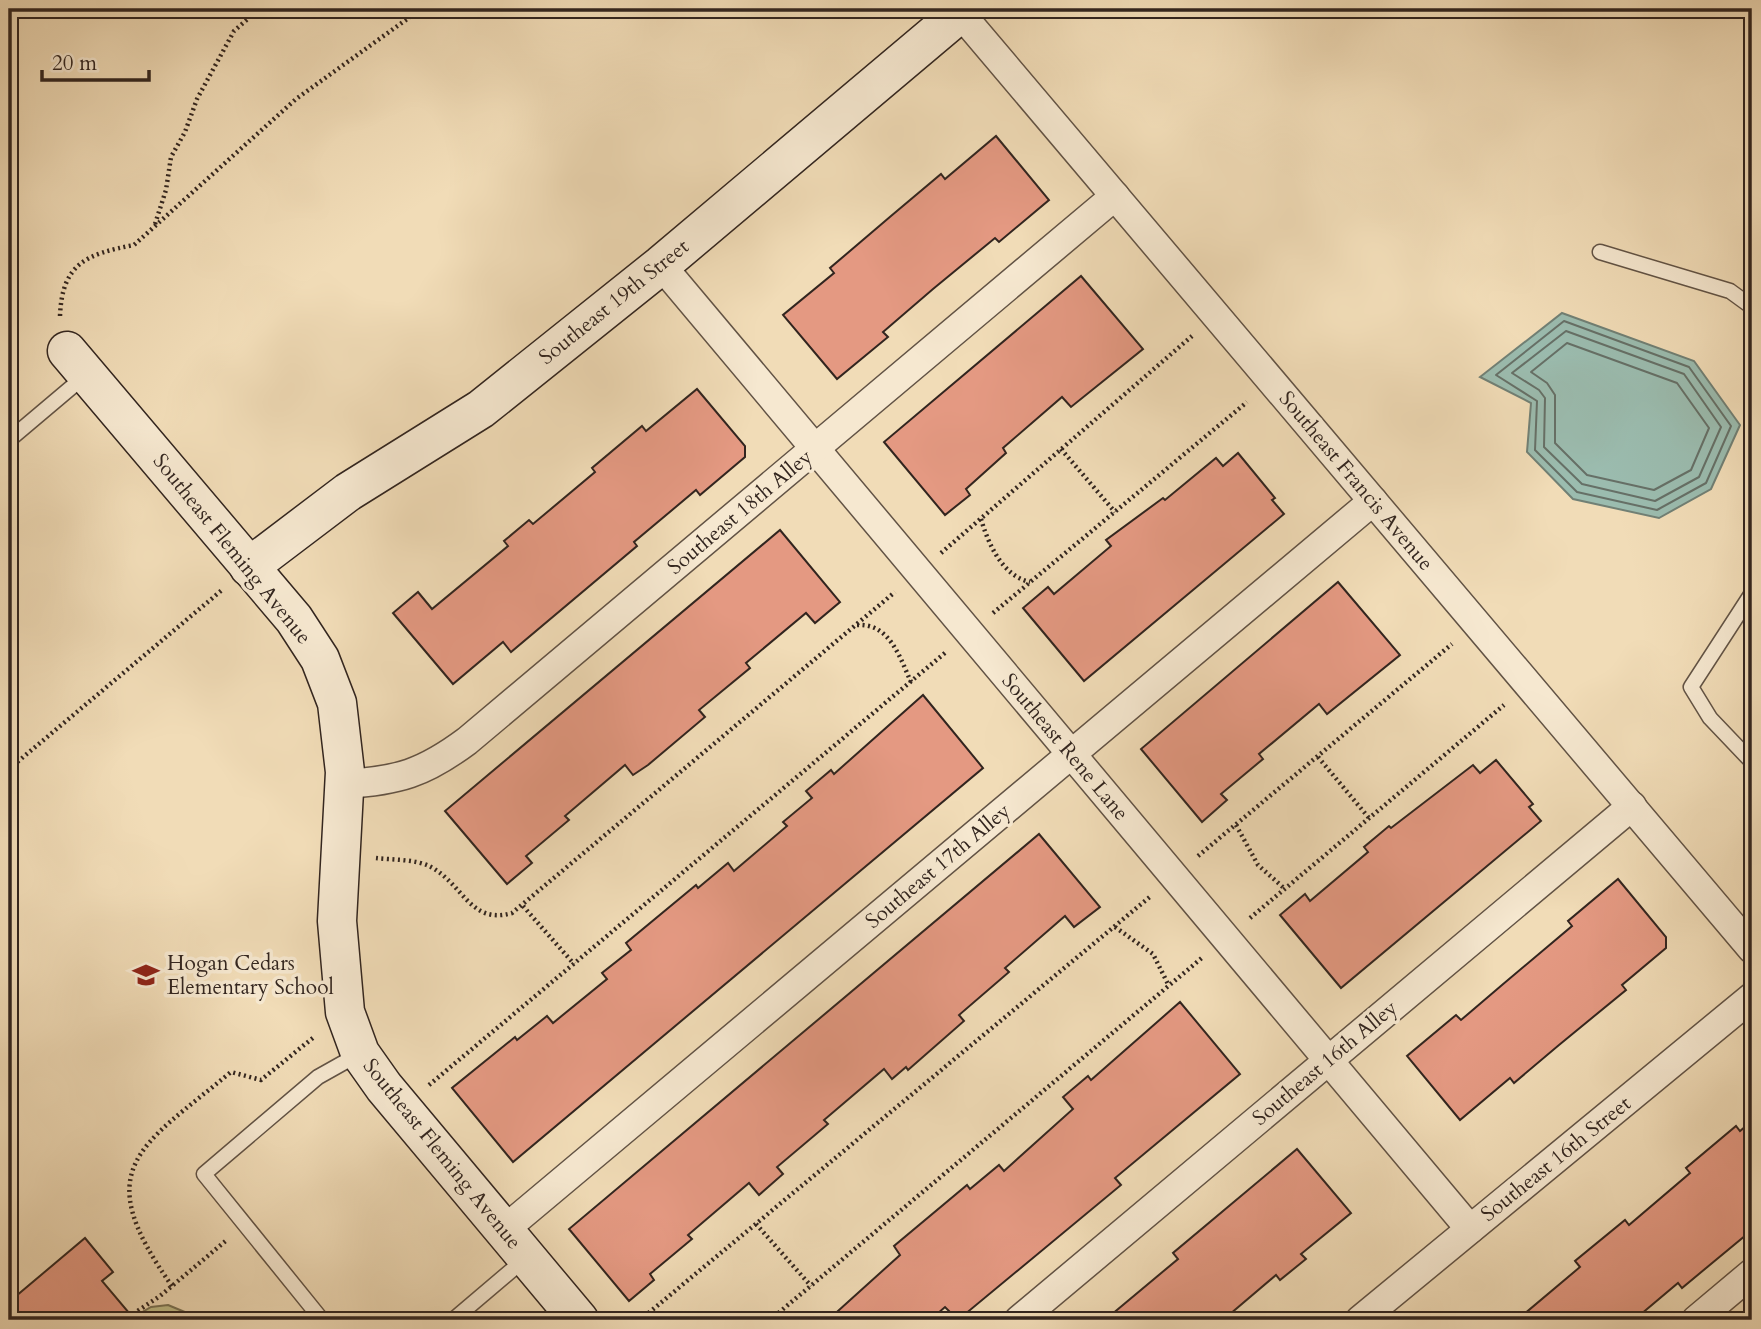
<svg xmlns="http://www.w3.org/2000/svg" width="1761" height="1329" viewBox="0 0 1761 1329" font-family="Cardo,serif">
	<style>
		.green { fill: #c1be89; stroke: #7a7254; stroke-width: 2 }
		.water { fill: #9bbcaf; stroke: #718075; stroke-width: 2 }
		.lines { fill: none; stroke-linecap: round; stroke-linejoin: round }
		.shore { stroke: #667067; stroke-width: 2 }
		.building { fill: #e49982; stroke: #32251f; stroke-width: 2 }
		.lane-casing { stroke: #625345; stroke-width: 17 }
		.street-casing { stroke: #625345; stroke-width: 31 }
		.secondary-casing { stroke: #32251f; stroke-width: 41 }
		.path { stroke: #32251f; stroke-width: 4.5; stroke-dasharray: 2 3.5; stroke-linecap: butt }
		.lane { stroke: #f6e8d0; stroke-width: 14 }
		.street { stroke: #f6e8d0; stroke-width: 28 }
		.secondary { stroke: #f6e8d0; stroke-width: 38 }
		.labels { text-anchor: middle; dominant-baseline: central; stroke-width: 7; stroke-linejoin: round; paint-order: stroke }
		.street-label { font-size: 21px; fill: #32251f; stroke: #f6e8d0 }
		.poi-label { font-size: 21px; fill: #32251f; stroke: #f6e8d0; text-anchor: start }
	</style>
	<rect width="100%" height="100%" fill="#f1dcb7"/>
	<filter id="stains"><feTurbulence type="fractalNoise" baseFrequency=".00286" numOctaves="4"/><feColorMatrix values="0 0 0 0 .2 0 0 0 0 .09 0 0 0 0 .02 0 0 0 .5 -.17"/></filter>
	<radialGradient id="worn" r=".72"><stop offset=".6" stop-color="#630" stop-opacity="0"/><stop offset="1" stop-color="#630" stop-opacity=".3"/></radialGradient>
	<!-- green -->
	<path class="green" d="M168,1305L204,1320H144L139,1314L151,1307Z"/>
	<!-- water -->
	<path class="water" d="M1562,313L1694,361L1740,425L1711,489L1659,518L1573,499L1527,452L1531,403L1480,377Z"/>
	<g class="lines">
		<!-- shore -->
		<g class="shore">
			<path d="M1564,321L1689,367L1731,426L1706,483L1657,510L1577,492L1535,450L1537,401L1496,375Z"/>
			<path d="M1566,331L1684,374L1721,427L1699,477L1655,501L1582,484L1544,447L1545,398L1539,390L1512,373Z"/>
			<path d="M1567,343L1677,383L1709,428L1691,470L1654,490L1587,475L1555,443V395L1547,383L1531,372Z"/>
		</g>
	</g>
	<!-- building -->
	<g class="building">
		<path d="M996,136L1049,200L999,242L995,238L933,289L883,332L888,337L837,379L783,315L834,273L830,268L891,216L941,174L945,179Z"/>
		<path d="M1081,276L1143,349L1071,407L1062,397L1003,448L1006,453L966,489L970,495L945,515L884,442Z"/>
		<path d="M697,389L745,446V457L700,495L696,490L634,542L637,546L511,652L503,642L453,684L393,613L418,592L432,609L508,546L504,541L529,520L533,524L595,472L592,468L642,426L646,431Z"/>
		<path d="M1238,453L1275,498L1272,500L1284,514L1084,681L1023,608L1048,587L1054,594L1111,546L1106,540L1163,498L1165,500L1216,458L1223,466Z"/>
		<path d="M780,530L840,602L815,623L806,613L746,663L750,668L699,710L705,717L648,765L633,775L625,765L565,816L569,820L526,856L532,863L507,884L445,811Z"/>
		<path d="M1338,582L1400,655L1327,714L1319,704L1259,754L1263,759L1221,794L1227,800L1202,822L1141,749Z"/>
		<path d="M923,695L983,768L513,1162L452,1088L515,1037L517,1040L547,1016L553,1023L607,979L602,973L631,950L626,943L696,885L698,888L728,863L734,871L787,826L783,822L812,798L806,791L831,770L834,774Z"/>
		<path d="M1496,760L1533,804L1529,807L1541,821L1341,988L1280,915L1305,894L1310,901L1368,852L1364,847L1389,826L1391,828L1473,765L1480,773Z"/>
		<path d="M1039,834L1100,907L1074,927L1065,916L1005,968L1009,972L959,1015L964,1021L908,1070L906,1067L892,1079L884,1069L824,1120L828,1124L777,1167L783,1174L759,1195L749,1183L688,1235L692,1239L650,1274L654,1280L629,1301L569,1229Z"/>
		<path d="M1618,879L1666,937V948L1622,985L1626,990L1559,1045L1514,1083L1510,1078L1460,1120L1407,1056L1456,1015L1461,1020L1502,985L1572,926L1568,921Z"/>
		<path d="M1180,1002L1240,1074L1115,1178L1121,1185L958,1320L945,1307L930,1320H828L900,1255L894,1246L967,1185L970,1189L999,1165L1004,1171L1073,1109L1063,1097L1088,1076L1091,1080Z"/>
		<path d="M1752,1121V1230L1682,1288L1678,1283L1634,1320H1517L1580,1267L1575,1261L1625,1220L1629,1225L1690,1173L1686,1168L1736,1126L1740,1131Z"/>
		<path d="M1297,1149L1351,1213L1301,1254L1306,1259L1280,1280L1276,1275L1223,1320H1105L1178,1259L1173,1253Z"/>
		<path d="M85,1238L113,1272L102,1281L135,1320H18L9,1309V1302Z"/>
	</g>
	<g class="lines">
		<!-- lane casing -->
		<g class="lane-casing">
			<g id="lane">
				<path d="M1600,252L1730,291L1752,307"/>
				<path d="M9,440L86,375"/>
				<path d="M1752,593L1691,687L1710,718L1752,762"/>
				<path d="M322,1320L204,1174L318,1077L359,1054"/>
				<path d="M453,1320L526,1258"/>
			</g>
		</g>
		<!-- street casing -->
		<g class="street-casing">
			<g id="street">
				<path d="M960,13L1752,949"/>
				<path d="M661,265L1470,1229"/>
				<path d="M345,784C398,781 424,773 467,741L1115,196"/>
				<path d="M504,1230L1373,501"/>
				<path d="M1019,1320L1632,806"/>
				<path d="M1360,1320L1752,997"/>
				<path d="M1696,1320L1752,1273"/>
			</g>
		</g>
		<!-- secondary casing -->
		<g class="secondary-casing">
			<g id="secondary">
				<path d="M67,351L294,619L320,659L337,703L345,772L337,921L345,1012L360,1053L384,1087L579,1320"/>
				<path d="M249,567L348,492L481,409L661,265L960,13"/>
			</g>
		</g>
		<!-- path -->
		<g class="path">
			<path d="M155,224L166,190L171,157L185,132L197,99L234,31L259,9"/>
			<path d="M60,316C62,263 87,254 134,245L296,99L421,9"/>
			<path d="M1061,449L1115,512"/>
			<path d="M981,519C988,543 1002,576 1030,582"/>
			<path d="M941,553L1192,336"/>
			<path d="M993,613L1247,402"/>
			<path d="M857,625C890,623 900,658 911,682"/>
			<path d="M1318,757L1369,818"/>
			<path d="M9,769L222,590"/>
			<path d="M1236,825L1258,865L1285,889"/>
			<path d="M1198,856L1452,644"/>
			<path d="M376,858C393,860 416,859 431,867C464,885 470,925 512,913L895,592"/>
			<path d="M523,906L574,964"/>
			<path d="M1250,918L1504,705"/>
			<path d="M1115,927L1153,954L1169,986"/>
			<path d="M429,1085L946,652"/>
			<path d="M756,1224L811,1286"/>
			<path d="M172,1286C88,1168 139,1148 231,1072L261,1080L314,1037"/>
			<path d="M124,1320L160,1296L228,1239"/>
			<path d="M640,1320L1151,896"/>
			<path d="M770,1320L1203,957"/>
		</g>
		<!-- lane -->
		<use href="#lane" class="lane"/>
		<!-- street -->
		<use href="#street" class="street"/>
		<!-- secondary -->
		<use href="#secondary" class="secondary"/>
	</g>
	<!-- icons -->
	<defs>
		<g id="school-bare" transform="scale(2.1)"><path d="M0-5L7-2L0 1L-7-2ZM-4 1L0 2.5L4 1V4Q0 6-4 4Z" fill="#8f2418" stroke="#f6e8d0" stroke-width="2.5" paint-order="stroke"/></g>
	</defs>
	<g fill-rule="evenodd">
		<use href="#school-bare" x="146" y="975"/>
	</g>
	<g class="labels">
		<!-- street labels -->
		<g class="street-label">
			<text transform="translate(614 302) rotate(-39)">Southeast 19th Street</text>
			<text transform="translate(1356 481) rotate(50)">Southeast Francis Avenue</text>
			<text transform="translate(740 512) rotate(-40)">Southeast 18th Alley</text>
			<text transform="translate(232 549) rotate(51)">Southeast Fleming Avenue</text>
			<text transform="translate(1065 747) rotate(50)">Southeast Rene Lane</text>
			<text transform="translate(938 866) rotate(-40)">Southeast 17th Alley</text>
			<text transform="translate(1325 1063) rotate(-40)">Southeast 16th Alley</text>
			<text transform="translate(442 1154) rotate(51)">Southeast Fleming Avenue</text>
			<text transform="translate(1556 1159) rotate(-39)">Southeast 16th Street</text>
		</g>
		<!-- poi labels -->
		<g class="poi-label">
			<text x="167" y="963">Hogan Cedars<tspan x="167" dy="24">Elementary School</tspan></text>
		</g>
	</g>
	<!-- margin -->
	<rect width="1761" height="1329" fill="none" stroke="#f1dcb7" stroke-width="35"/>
	<rect x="10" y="10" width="1740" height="1308" fill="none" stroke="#32251f" stroke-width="3.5"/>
	<rect x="18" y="18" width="1726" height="1294" fill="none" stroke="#32251f" stroke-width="2"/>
	<!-- scale -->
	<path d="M42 70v10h107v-10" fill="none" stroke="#32251f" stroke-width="3.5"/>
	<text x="52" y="70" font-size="21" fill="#32251f" stroke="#f6e8d0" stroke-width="5" paint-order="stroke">20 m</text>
	<rect width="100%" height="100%" filter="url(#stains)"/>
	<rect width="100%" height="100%" fill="url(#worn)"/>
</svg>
